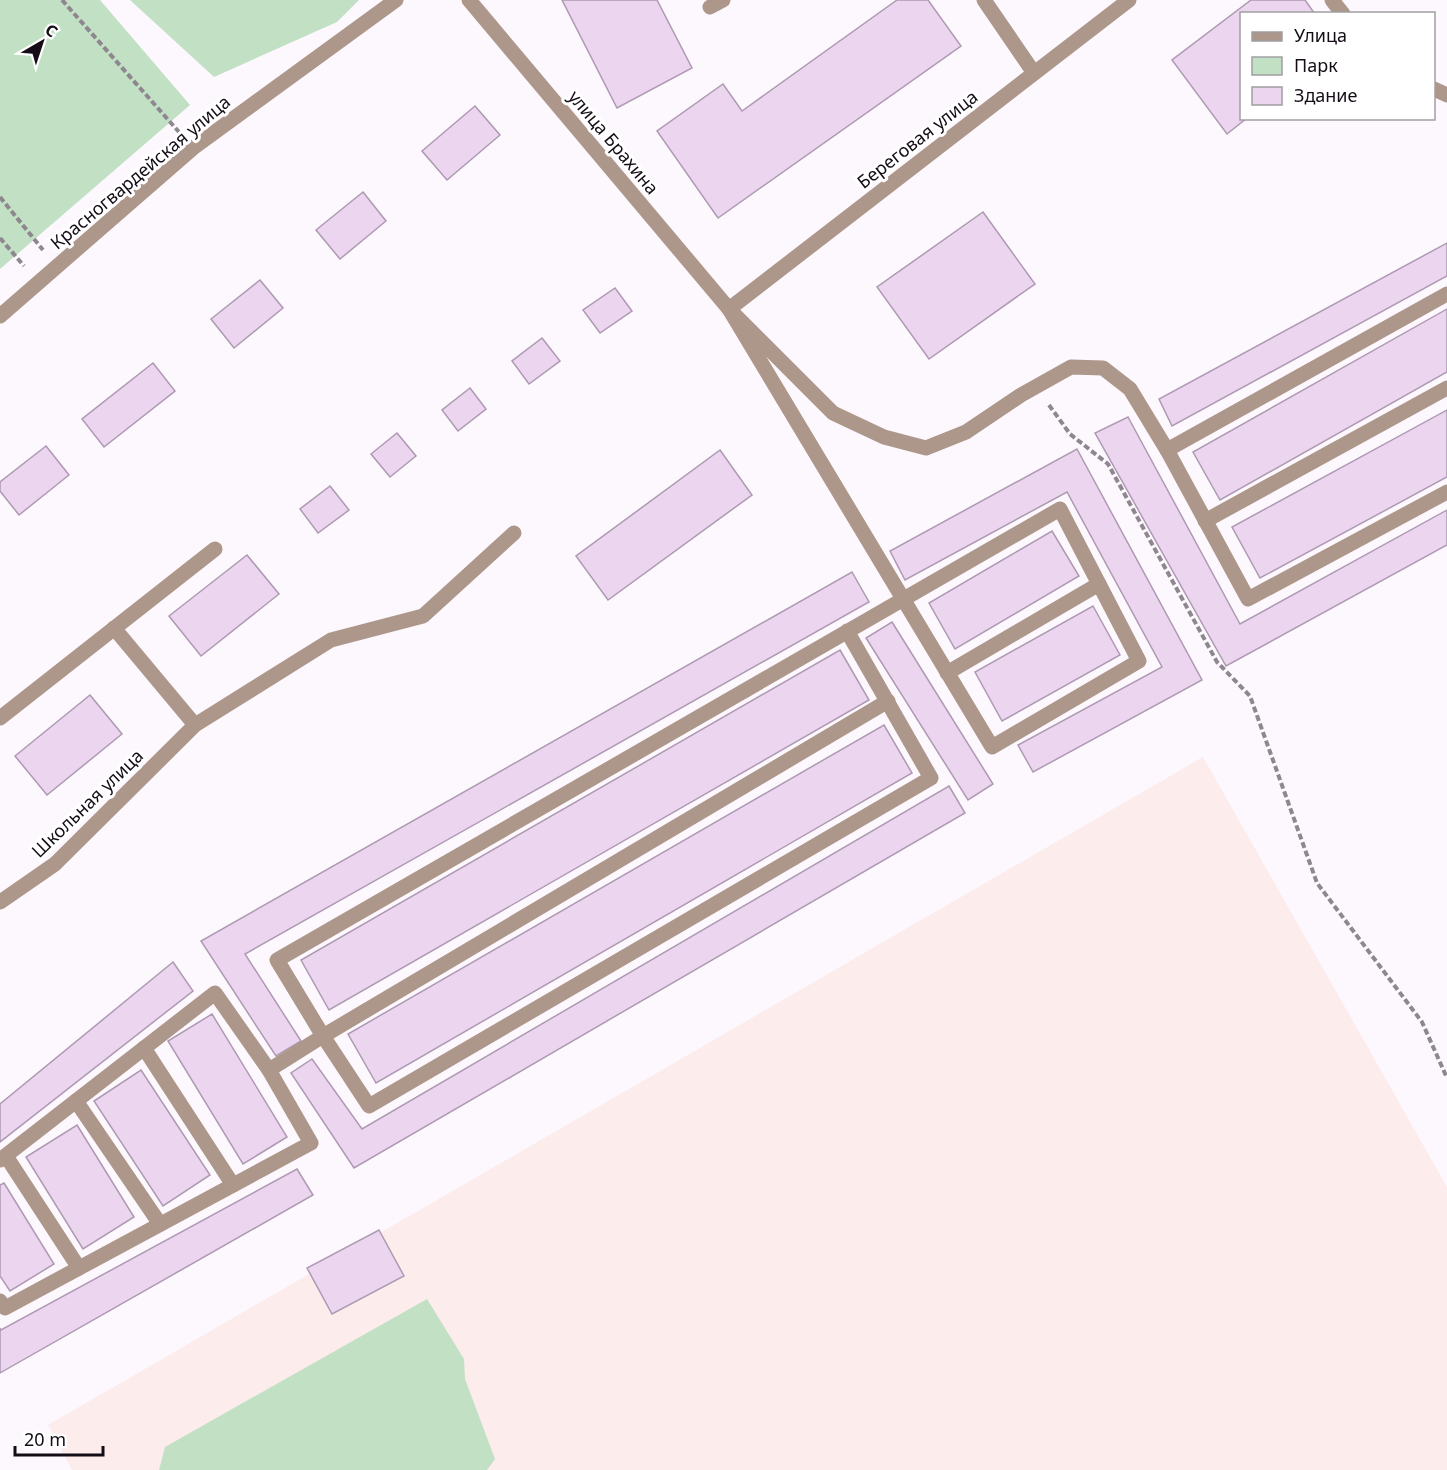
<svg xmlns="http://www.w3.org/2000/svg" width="1447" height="1470" viewBox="0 0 1447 1470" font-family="'Noto Sans',sans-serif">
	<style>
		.industrial { fill: #fceceb }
		.green { fill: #c2e0c4 }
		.building { fill: #ebd5ef; stroke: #ae99b2; stroke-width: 1.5 }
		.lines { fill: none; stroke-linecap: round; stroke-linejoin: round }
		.path { stroke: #8e878f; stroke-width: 4; stroke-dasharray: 6 3; stroke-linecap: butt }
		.minor { stroke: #ad978b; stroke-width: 15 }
		.labels { text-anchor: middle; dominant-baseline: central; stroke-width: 6; stroke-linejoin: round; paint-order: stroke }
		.street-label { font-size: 18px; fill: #150d16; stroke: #fff }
	</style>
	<rect width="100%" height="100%" fill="#fdf8fe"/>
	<!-- industrial -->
	<path class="industrial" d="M1203,757L1447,1187V1470H72L48,1425Z"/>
	<!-- green -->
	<g class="green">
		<path d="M0,0H100L190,105L0,269Z"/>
		<path d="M130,0H359L337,22L214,77Z"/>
		<path d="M427,1299L464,1359L465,1379L495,1459L487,1470H159L165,1447Z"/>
	</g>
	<!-- building -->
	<g class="building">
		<path d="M562,0H657L692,68L617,108Z"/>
		<path d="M897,0H928L961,46L718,218L657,131L723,84L742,111Z"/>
		<path d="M1251,0H1305L1315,14H1242V118H1247L1227,134L1172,60Z"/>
		<path d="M475,106L500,135L447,180L422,151Z"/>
		<path d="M363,192L386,221L340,259L316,230Z"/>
		<path d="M983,212L1035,284L929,359L877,287Z"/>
		<path d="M1447,243V276L1172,426L1159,399Z"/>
		<path d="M260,280L283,308L234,348L211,319Z"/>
		<path d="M615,288L632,311L600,333L583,310Z"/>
		<path d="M1447,309V372L1220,500L1193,452Z"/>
		<path d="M542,338L560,361L529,384L512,361Z"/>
		<path d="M153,363L175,391L104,447L82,419Z"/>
		<path d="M470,388L486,409L458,431L442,410Z"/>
		<path d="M1447,410V477L1260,578L1232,527Z"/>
		<path d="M1128,417L1240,624L1447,510V545L1226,666L1095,433Z"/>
		<path d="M397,433L416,456L390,477L371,454Z"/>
		<path d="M46,446L69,475L19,515L0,491V482Z"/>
		<path d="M1077,449L1202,680L1033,772L1018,745L1162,667L1067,492L905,580L890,551Z"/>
		<path d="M720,450L752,495L608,600L576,556Z"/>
		<path d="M330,486L349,510L318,533L300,509Z"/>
		<path d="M1052,531L1079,576L955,649L929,603Z"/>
		<path d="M247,555L279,594L201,656L169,616Z"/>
		<path d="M852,572L869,602L245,954L301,1041L276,1056L201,941Z"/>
		<path d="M1093,606L1120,655L1002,721L975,672Z"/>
		<path d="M892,622L993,784L968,800L866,638Z"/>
		<path d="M840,650L869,700L329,1010L301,960Z"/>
		<path d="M90,695L122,734L47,795L15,756Z"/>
		<path d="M884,725L912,773L376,1083L348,1034Z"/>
		<path d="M949,786L965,813L354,1168L291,1073L312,1059L362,1129Z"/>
		<path d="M173,962L193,991L0,1142V1104Z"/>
		<path d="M212,1014L287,1137L243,1164L168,1041Z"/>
		<path d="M141,1070L210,1175L163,1206L94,1101Z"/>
		<path d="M77,1125L134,1217L83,1249L26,1157Z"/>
		<path d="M297,1169L313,1195L0,1373V1328L1,1330Z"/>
		<path d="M4,1183L54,1264L10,1291L0,1276V1185Z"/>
		<path d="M379,1230L404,1276L332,1314L307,1268Z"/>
	</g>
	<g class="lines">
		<!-- path -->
		<g class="path">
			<path d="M62,0L179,132"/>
			<path d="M0,197L43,250"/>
			<path d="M0,238L24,266"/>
			<path d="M1049,405L1070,434L1108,464L1217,662L1250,696L1317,883L1422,1022L1447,1078"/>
		</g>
		<!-- minor -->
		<g class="minor">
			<path d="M469,0L729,309L833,413L884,437L926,448L966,432L1021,395L1071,367L1103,368L1130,389L1167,450L1248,599L1447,492"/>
			<path d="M984,0L1034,73"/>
			<path d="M1332,0L1343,14"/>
			<path d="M710,7L723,0"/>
			<path d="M1434,89L1447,95"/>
			<path d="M729,309L992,747L1139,661L1060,509L277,960L323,1036L369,1106L931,778L847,631"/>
			<path d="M729,309L1129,0"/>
			<path d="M0,316L193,148L396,0"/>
			<path d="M1167,450L1447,294"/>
			<path d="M1205,521L1447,388"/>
			<path d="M114,628L195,725L331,640L423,616L514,533"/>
			<path d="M947,673L1099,584"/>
			<path d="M0,718L215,549"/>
			<path d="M0,902L55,864L195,725"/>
			<path d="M144,1048L233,1185"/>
			<path d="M269,1070L323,1036L888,701"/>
			<path d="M76,1101L160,1224"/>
			<path d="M6,1156L79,1268"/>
			<path d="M0,1160L215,993L269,1070L311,1143L5,1308L0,1301"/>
		</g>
	</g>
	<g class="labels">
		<!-- street labels -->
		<g class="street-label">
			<text transform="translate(917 139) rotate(-38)">Береговая улица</text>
			<text transform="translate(614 142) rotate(50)">улица Брахина</text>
			<text transform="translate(140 172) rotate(-40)">Красногвардейская улица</text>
			<text transform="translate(87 803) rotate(-44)">Школьная улица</text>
		</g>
	</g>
	<!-- legend -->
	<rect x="1240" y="12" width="195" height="108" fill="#ffffff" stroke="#a19ea2" stroke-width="1.5"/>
	<rect x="1252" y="32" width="30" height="9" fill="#ad978b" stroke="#a19ea2" stroke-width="1.5"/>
	<text x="1294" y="42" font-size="18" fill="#150d16">Улица</text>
	<rect x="1252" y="57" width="30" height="18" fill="#c2e0c4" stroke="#a19ea2" stroke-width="1.5"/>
	<text x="1294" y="72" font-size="18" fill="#150d16">Парк</text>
	<rect x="1252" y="87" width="30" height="18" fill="#ebd5ef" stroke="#a19ea2" stroke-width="1.5"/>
	<text x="1294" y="102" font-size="18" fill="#150d16">Здание</text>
	<!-- north arrow -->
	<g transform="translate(42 42) rotate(39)" stroke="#ffffff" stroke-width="4.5" paint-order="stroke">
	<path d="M0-4.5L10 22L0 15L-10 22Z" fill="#150d16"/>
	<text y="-9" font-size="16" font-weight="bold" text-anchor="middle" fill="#150d16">С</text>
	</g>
	<!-- scale -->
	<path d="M15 1446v9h88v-9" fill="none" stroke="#150d16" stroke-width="3"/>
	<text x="24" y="1446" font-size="18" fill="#150d16" stroke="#ffffff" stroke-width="4.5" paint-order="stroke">20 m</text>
</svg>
